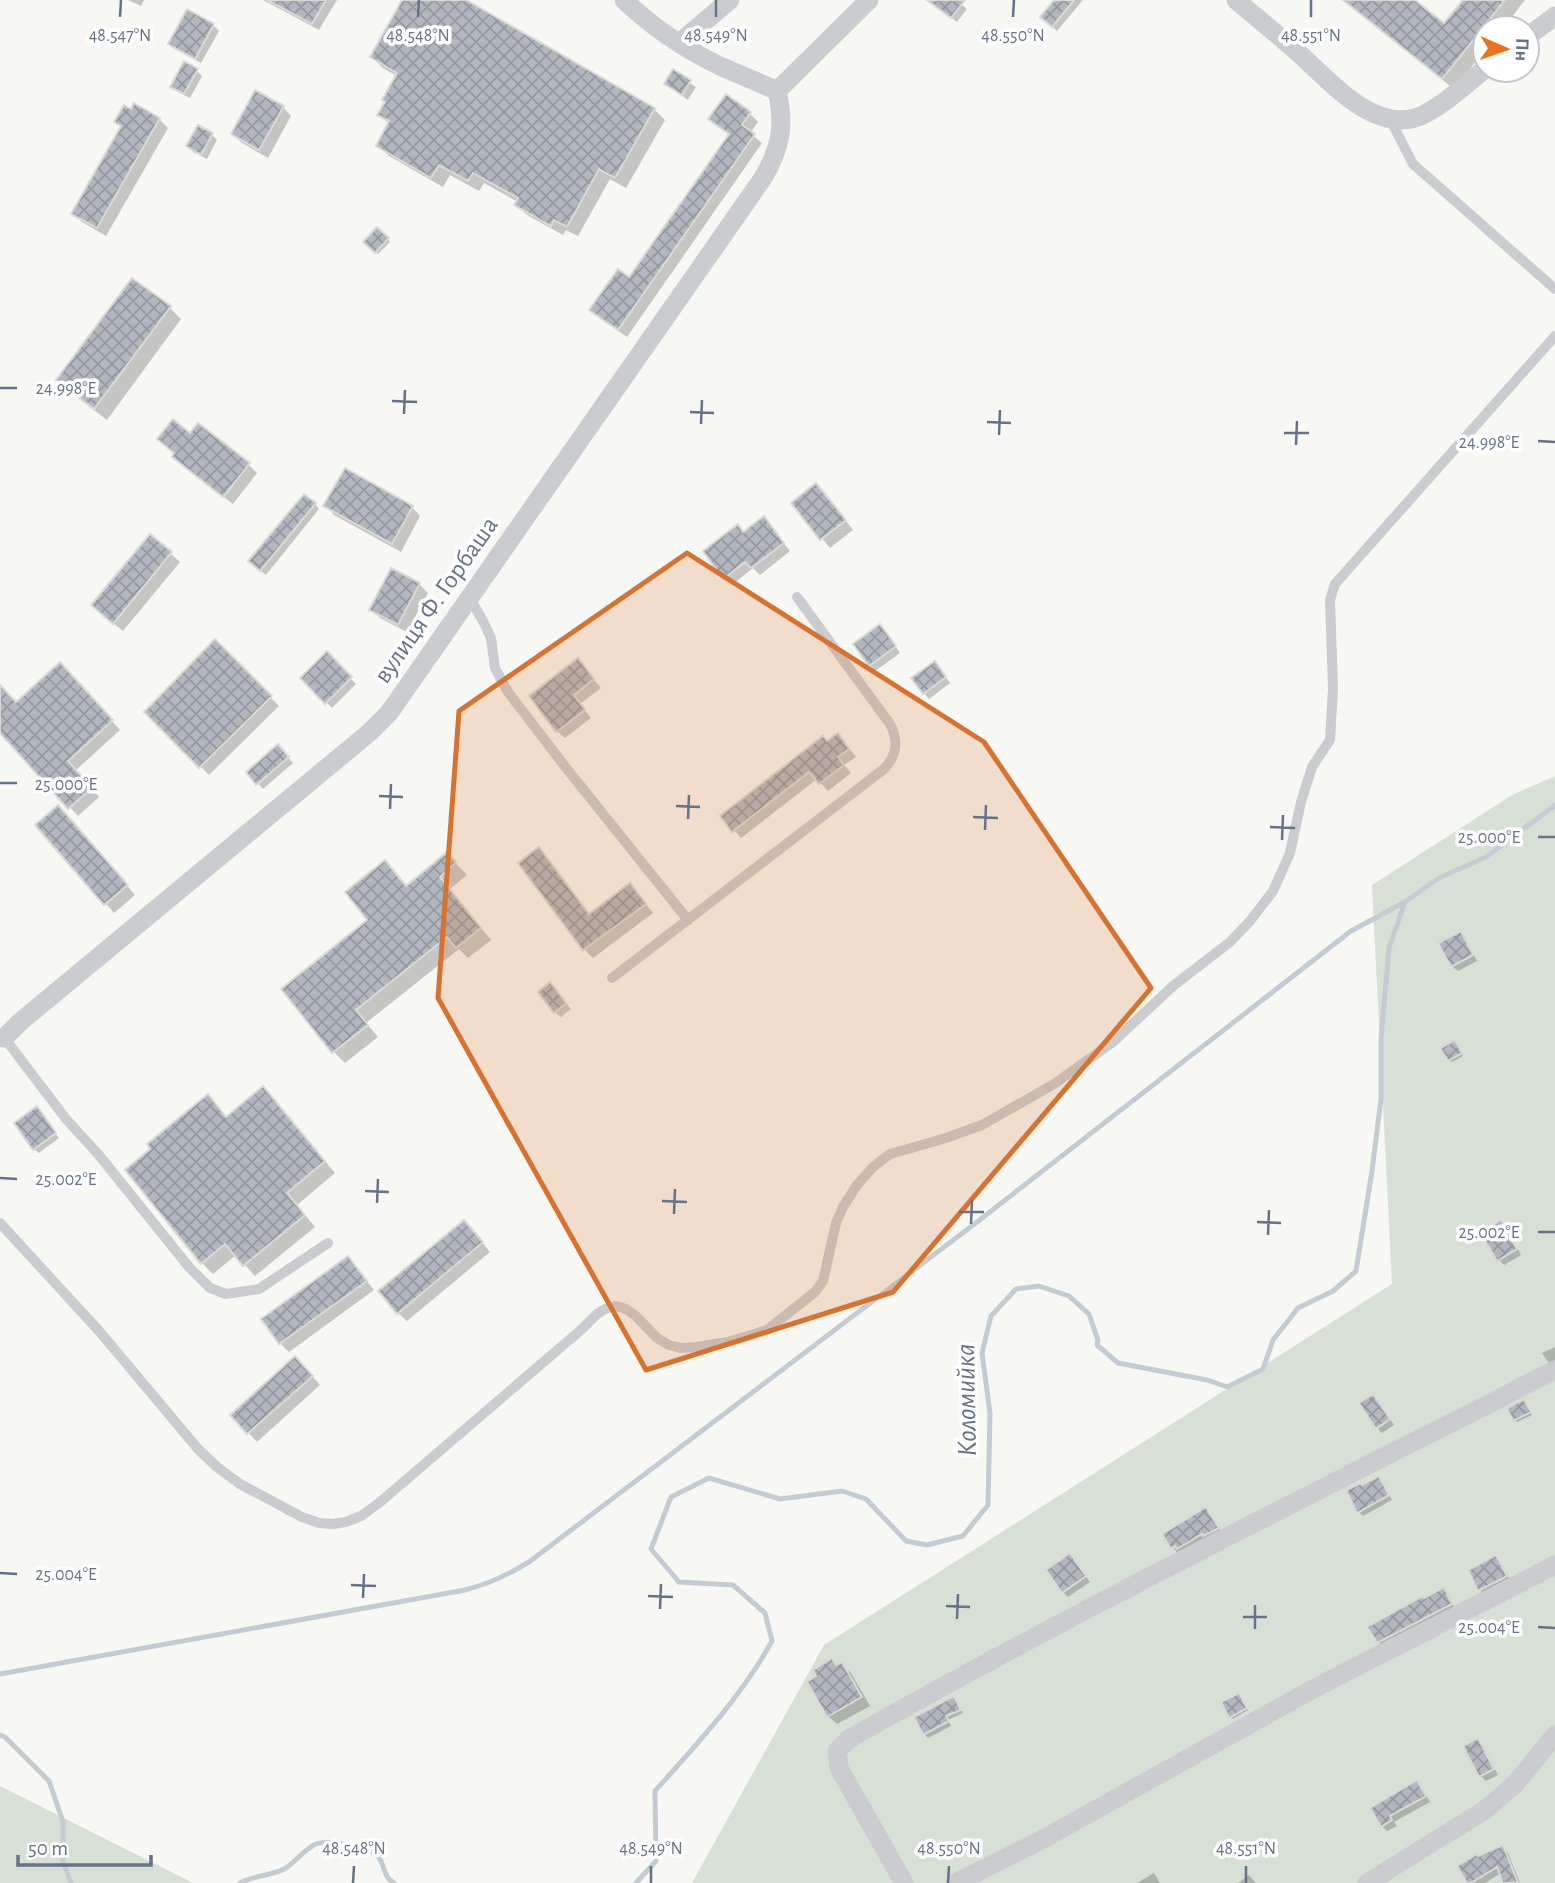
<svg xmlns="http://www.w3.org/2000/svg" width="1555" height="1883" viewBox="0 0 1555 1883" font-family="'Alegreya Sans',sans-serif">
	<style>
		.green { fill: #d7e0d5 }
		.shadow { fill: #0003 }
		.lines { fill: none; stroke-linecap: round; stroke-linejoin: round }
		.stream { stroke: #c3ccd2; stroke-width: 5 }
		.building { fill: url(#building-cross-hatch); stroke: #d9d9d7; stroke-width: 2 }
		.service { stroke: #caccd0; stroke-width: 10 }
		.minor { stroke: #caccd0; stroke-width: 19 }
		.marked { fill: #d9722f; fill-opacity: 0.2; stroke: #d9722f; stroke-width: 5; stroke-linejoin: round }
		.ticks { fill: none; stroke: #657287; stroke-width: 2.5 }
		.labels { text-anchor: middle; dominant-baseline: central; stroke-width: 7; stroke-linejoin: round; paint-order: stroke }
		.street-label { font-size: 26px; fill: #657287; stroke: #fff }
		.water-label { font-size: 28px; font-style: italic; fill: #607383; stroke: #fff }
		.ticks-label { font-size: 18px; text-anchor: middle; fill: #657287; stroke: #fff; stroke-width: 7; stroke-linejoin: round; paint-order: stroke }
	</style>
	<defs>
		<pattern id="building-cross-hatch" width="8" height="8" patternUnits="userSpaceOnUse" patternTransform="scale(1.75)"><rect width="8" height="8" fill="#b2b7bf"/><path d="M0 0l8 8M0 8l8-8" fill="none" stroke="#9499a1"/></pattern>
	</defs>
	<rect width="100%" height="100%" fill="#f7f8f4"/>
	<!-- green -->
	<g class="green">
		<path d="M1555,776V1883H692L824,1645L1392,1284L1372,885L1512,795Z"/>
		<path d="M0,1786L193,1883H0Z"/>
	</g>
	<!-- shadow -->
	<g class="shadow">
		<path d="M128,0H144L141,6Z"/>
		<path d="M263,0H337L319,30Z"/>
		<path d="M404,0H462L654,109L665,120L626,188L610,179L578,236L566,230L563,235L527,215L516,204L518,202L484,183L479,191L450,175L443,187L389,156L378,145L390,125L380,115L397,76L383,68L372,57Z"/>
		<path d="M931,0H956L967,9L957,22L936,6Z"/>
		<path d="M1056,0H1083L1057,31L1047,21Z"/>
		<path d="M1343,0H1412L1445,26L1465,0H1525L1503,28H1485V50L1454,89Z"/>
		<path d="M213,25L219,31L201,63L175,49L170,44Z"/>
		<path d="M196,70L202,76L190,98L178,92L172,86Z"/>
		<path d="M674,72L696,87L688,100L666,84Z"/>
		<path d="M726,97L750,114L758,122L750,133L762,143L627,337L600,318L592,310L629,279L730,136L710,119Z"/>
		<path d="M283,107L291,116L268,158L242,143L233,134Z"/>
		<path d="M159,119L168,128L106,236L82,222L73,213L122,128L117,122Z"/>
		<path d="M212,135L217,140L207,159L193,152L188,146Z"/>
		<path d="M377,229L390,242L378,254L365,241Z"/>
		<path d="M169,307L181,319L107,420L70,392L58,380Z"/>
		<path d="M190,435L248,464L257,473L233,504L182,465Z"/>
		<path d="M825,494L853,530L830,548L793,504Z"/>
		<path d="M315,504L319,509L266,575L255,566Z"/>
		<path d="M326,506L412,507L420,516L401,552L334,515Z"/>
		<path d="M764,519L790,551L760,575L753,568L732,585L725,577L744,534Z"/>
		<path d="M150,536L180,562L123,631L102,614Z"/>
		<path d="M419,584L428,593L407,632L380,618L372,609Z"/>
		<path d="M886,632L900,653L875,671L870,665Z"/>
		<path d="M215,642L279,706L209,775L146,712Z"/>
		<path d="M327,654L356,684L332,708L302,678Z"/>
		<path d="M578,661L601,688L580,704L591,718L565,738L557,731Z"/>
		<path d="M940,668L950,683L929,699L924,693Z"/>
		<path d="M69,673L120,730L75,771L99,797L78,816L0,730V698L16,704Z"/>
		<path d="M838,735L856,757L844,765L851,773L828,791L817,779L741,838L734,830L827,743Z"/>
		<path d="M278,746L293,763L263,789L248,772Z"/>
		<path d="M67,816L135,895L114,913L38,825Z"/>
		<path d="M539,849L547,857L590,915L630,885L653,913L593,958L584,949L520,863Z"/>
		<path d="M447,854L467,875L450,889L491,940L468,958L459,949L366,1023L378,1037L345,1063L334,1052L385,862L407,887Z"/>
		<path d="M1460,933L1466,939L1477,961L1458,971L1452,966Z"/>
		<path d="M555,990L571,1009L561,1017L555,1012Z"/>
		<path d="M1457,1044L1463,1056L1452,1062L1449,1060Z"/>
		<path d="M208,1097L228,1118L274,1100L335,1173L297,1205L315,1227L255,1276L236,1255L213,1274L202,1263L127,1170Z"/>
		<path d="M41,1113L59,1138L39,1153L34,1149Z"/>
		<path d="M1500,1222L1506,1228L1521,1255L1504,1265L1498,1259Z"/>
		<path d="M473,1231L490,1252L407,1321L398,1313Z"/>
		<path d="M348,1258L374,1290L289,1352L280,1343Z"/>
		<path d="M1555,1347V1360L1549,1363L1542,1353Z"/>
		<path d="M304,1367L320,1385L257,1442L232,1415Z"/>
		<path d="M1373,1396L1394,1425L1382,1433L1377,1428Z"/>
		<path d="M1526,1404L1532,1415L1517,1422L1515,1420Z"/>
		<path d="M1379,1478L1383,1482L1392,1500L1363,1516L1359,1512L1362,1487Z"/>
		<path d="M1206,1509L1223,1534L1178,1554L1164,1535Z"/>
		<path d="M1496,1557L1501,1563L1511,1582L1485,1595L1480,1590Z"/>
		<path d="M1075,1561L1090,1582L1068,1597L1063,1592Z"/>
		<path d="M1443,1589L1448,1593L1455,1609L1382,1646L1378,1642L1424,1600Z"/>
		<path d="M832,1661L838,1666L842,1664L851,1673L870,1706L837,1724L828,1716L819,1677Z"/>
		<path d="M1241,1697L1248,1710L1233,1719L1231,1716Z"/>
		<path d="M954,1698L963,1713L948,1720L951,1726L928,1738L924,1734Z"/>
		<path d="M1478,1740L1483,1746L1498,1775L1486,1781L1481,1776Z"/>
		<path d="M1416,1782L1422,1787L1430,1802L1394,1822L1397,1826L1387,1831L1382,1826Z"/>
		<path d="M1502,1847L1508,1853L1520,1883H1505L1501,1873L1485,1883H1469L1478,1858Z"/>
		<path d="M1154,1873L1160,1883H1137Z"/>
		<path d="M1249,1875L1256,1883H1238Z"/>
	</g>
	<g class="lines">
		<!-- stream -->
		<g class="stream">
			<path d="M0,1674L465,1590C489,1584 508,1575 529,1562L977,1222L1351,931L1405,902"/>
			<path d="M0,1735L5,1737L49,1781L63,1822V1861L71,1883"/>
			<path d="M240,1883C254,1875 273,1876 286,1868C295,1862 306,1848 316,1844C328,1840 368,1846 378,1856C385,1865 383,1877 394,1883"/>
			<path d="M636,1883L656,1861L655,1791C698,1743 741,1697 772,1641L765,1613L733,1585L679,1582L651,1549L671,1497L709,1478L780,1499L842,1491L866,1499L906,1541L927,1545L963,1536L988,1505L990,1413L982,1353L991,1316L1016,1289L1039,1286L1069,1296L1089,1314L1098,1340L1097,1345L1118,1363L1207,1380L1227,1387L1263,1369L1273,1340L1298,1308L1333,1291L1356,1271L1372,1171L1381,1099V1039L1389,948L1405,902L1439,878L1486,857L1555,805"/>
		</g>
	</g>
	<!-- building -->
	<g class="building">
		<path d="M267,0H326L312,24Z"/>
		<path d="M402,0H466L655,108L615,178L599,169L567,227L554,220L551,226L514,205L518,198L473,173L468,181L439,165L431,178L376,146L389,121L377,115L385,102L382,100L397,73L370,57Z"/>
		<path d="M927,0H965L951,18Z"/>
		<path d="M1054,0H1074L1052,27L1040,17Z"/>
		<path d="M1343,0H1415L1444,23L1463,0H1505L1442,79Z"/>
		<path d="M187,9L214,24L195,59L168,44Z"/>
		<path d="M184,61L198,69L184,94L170,87Z"/>
		<path d="M673,69L691,80L682,95L664,84Z"/>
		<path d="M255,90L284,106L259,150L231,134Z"/>
		<path d="M726,94L751,112L742,125L755,134L618,330L589,310L618,269L629,277L729,134L708,119Z"/>
		<path d="M134,103L160,118L97,228L71,214L121,126L114,122L124,105L131,109Z"/>
		<path d="M198,125L213,133L201,155L186,146Z"/>
		<path d="M377,227L389,238L375,253L363,242Z"/>
		<path d="M132,278L171,306L94,409L56,380Z"/>
		<path d="M173,419L190,433L198,423L250,463L223,497L172,457L174,453L157,439Z"/>
		<path d="M345,468L413,506L392,544L323,506Z"/>
		<path d="M816,483L846,520L820,540L791,503Z"/>
		<path d="M304,494L316,503L260,571L248,561Z"/>
		<path d="M764,516L784,543L751,568L745,562L723,579L703,551L738,524L743,532Z"/>
		<path d="M150,534L172,552L113,624L91,605Z"/>
		<path d="M391,568L420,583L398,625L369,610Z"/>
		<path d="M880,624L896,646L869,666L853,644Z"/>
		<path d="M215,639L272,696L199,768L144,712Z"/>
		<path d="M327,651L352,677L325,704L300,678Z"/>
		<path d="M578,658L594,679L574,695L585,710L556,732L529,696Z"/>
		<path d="M935,661L946,677L923,694L911,678Z"/>
		<path d="M60,662L113,720L68,761L92,788L68,809L0,733V685L16,702Z"/>
		<path d="M838,733L849,749L838,757L844,765L819,784L809,772L732,832L720,816L823,736L827,741Z"/>
		<path d="M278,744L289,757L256,785L246,772Z"/>
		<path d="M58,805L128,885L104,905L35,825Z"/>
		<path d="M539,847L589,914L630,883L646,904L583,950L518,863Z"/>
		<path d="M447,852L456,862L440,877L481,928L456,948L447,937L356,1010L368,1025L332,1053L281,989L367,920L345,892L385,860L406,886Z"/>
		<path d="M1461,931L1473,955L1451,967L1438,943Z"/>
		<path d="M550,982L566,1003L554,1013L538,992Z"/>
		<path d="M1455,1040L1462,1053L1448,1061L1440,1048Z"/>
		<path d="M263,1086L325,1161L287,1193L305,1215L243,1266L225,1244L201,1264L125,1170L150,1149L147,1144L208,1094L226,1117Z"/>
		<path d="M37,1106L56,1133L33,1150L14,1123Z"/>
		<path d="M464,1220L483,1242L397,1314L378,1291Z"/>
		<path d="M1501,1220L1517,1249L1497,1261L1480,1232Z"/>
		<path d="M348,1256L367,1281L279,1344L261,1319Z"/>
		<path d="M295,1356L313,1376L247,1434L230,1415Z"/>
		<path d="M1373,1394L1390,1419L1376,1429L1359,1403Z"/>
		<path d="M1524,1399L1531,1412L1513,1421L1507,1408Z"/>
		<path d="M1379,1476L1389,1495L1357,1513L1346,1490L1361,1483L1362,1485Z"/>
		<path d="M1206,1507L1219,1528L1203,1536L1202,1534L1177,1549L1175,1546L1171,1549L1162,1534Z"/>
		<path d="M1070,1553L1086,1576L1062,1593L1046,1570Z"/>
		<path d="M1496,1555L1507,1576L1478,1591L1468,1570Z"/>
		<path d="M1444,1587L1452,1604L1377,1643L1367,1627L1423,1596L1424,1598Z"/>
		<path d="M832,1658L836,1665L842,1662L862,1697L827,1717L807,1682L816,1676L813,1670Z"/>
		<path d="M1239,1693L1247,1708L1229,1718L1221,1702Z"/>
		<path d="M954,1696L961,1710L946,1716L949,1721L923,1735L914,1717Z"/>
		<path d="M1478,1738L1494,1769L1479,1777L1463,1746Z"/>
		<path d="M1417,1780L1426,1796L1390,1816L1392,1820L1381,1827L1370,1808Z"/>
		<path d="M1503,1845L1518,1883H1503L1497,1867L1471,1883H1467L1457,1866L1477,1854L1478,1856Z"/>
	</g>
	<g class="lines">
		<!-- service -->
		<g class="service">
			<path d="M1390,119L1413,164L1555,289"/>
			<path d="M470,598L484,623L491,638L495,668L508,692L567,769L688,920"/>
			<path d="M612,978L884,769C897,755 899,741 890,724L797,597"/>
			<path d="M3,1036L66,1119L98,1154L189,1267L210,1288L226,1294L259,1289L328,1243"/>
			<path d="M0,1223L100,1332L198,1449L217,1467L240,1484L302,1517L319,1523L333,1524L346,1522L361,1516L379,1503L582,1329L597,1314L605,1309L616,1306L626,1309L636,1316L657,1338L669,1345L681,1348L696,1347L728,1342L767,1330L815,1292L823,1281L836,1223L843,1207L857,1185L873,1167L890,1154L946,1138L982,1125L1054,1084L1113,1042L1173,986L1230,942L1250,921L1273,891L1290,853L1301,802L1312,767L1330,740L1333,689L1330,600L1335,584L1555,336"/>
		</g>
		<!-- minor -->
		<g class="minor">
			<path d="M624,0C652,27 686,50 722,67C740,75 759,82 777,91"/>
			<path d="M1236,0C1258,19 1281,37 1302,56C1330,82 1372,130 1415,118C1436,112 1466,84 1485,69"/>
			<path d="M1527,37L1555,16"/>
			<path d="M679,43L730,0"/>
			<path d="M4,1038L20,1022L370,732L389,713L763,178C781,147 785,125 777,91L869,0"/>
			<path d="M904,1883L839,1768L837,1751L849,1739C1080,1608 1319,1491 1555,1370"/>
			<path d="M955,1883L1036,1843L1313,1689L1555,1565"/>
			<path d="M1367,1883L1485,1810L1517,1782L1555,1735"/>
		</g>
	</g>
	<!-- marked area -->
	<path class="marked" d="M687,553L984,742L1151,988L893,1292L646,1370L438,998L459,711Z"/>
	<!-- ticks -->
	<path class="ticks" d="M120,17L121,0M418,17L419,0M716,17V0M1013,17L1014,0M1311,17V0M0,388H17M392,401L417,402M690,412L714,413M404,414L405,390M987,422L1011,423M701,424L702,400M1284,433H1309M999,435L1000,410M1538,441L1555,442M1296,445L1297,421M0,783H17M379,796L403,797M676,806L700,807M390,809L391,784M973,817L998,818M688,819L689,795M1270,827L1295,828M985,830L986,805M1538,837H1555M1282,840L1283,815M0,1178L17,1179M365,1191L389,1192M662,1201L687,1202M377,1203L378,1179M959,1212H984M674,1214L675,1189M1257,1222L1281,1223M971,1224L972,1200M1538,1232H1555M1268,1235L1269,1210M0,1573L17,1574M351,1585L376,1586M648,1596L673,1597M363,1598L364,1574M946,1606L970,1607M660,1609L661,1584M1243,1617H1267M957,1619L958,1594M1538,1627L1555,1628M1255,1629V1605M353,1883L354,1866M651,1883V1866M948,1883L949,1866M1246,1883V1866"/>
	<g class="labels">
		<!-- street labels -->
		<g class="street-label">
			<text transform="translate(436 600) rotate(-55)">вулиця Ф. Горбаша</text>
		</g>
		<!-- water labels -->
		<g class="water-label">
			<text transform="translate(967 1400) rotate(-91)">Коломийка</text>
		</g>
	</g>
	<g class="ticks-label">
		<text x="120" y="41">48.547°N</text>
		<text x="418" y="41">48.548°N</text>
		<text x="716" y="41">48.549°N</text>
		<text x="1013" y="41">48.550°N</text>
		<text x="1311" y="41">48.551°N</text>
		<text x="66" y="394">24.998°E</text>
		<text x="1489" y="448">24.998°E</text>
		<text x="66" y="790">25.000°E</text>
		<text x="1489" y="843">25.000°E</text>
		<text x="66" y="1185">25.002°E</text>
		<text x="1489" y="1238">25.002°E</text>
		<text x="66" y="1580">25.004°E</text>
		<text x="1489" y="1633">25.004°E</text>
		<text x="354" y="1854">48.548°N</text>
		<text x="651" y="1854">48.549°N</text>
		<text x="949" y="1854">48.550°N</text>
		<text x="1246" y="1854">48.551°N</text>
	</g>
	<!-- north arrow -->
	<g transform="translate(1506 49) rotate(92)"><circle r="33" fill="#ffffff" stroke="#c1c7cf" stroke-width="2"/>
	<path d="M0-5L12 26L0 18L-12 26Z" fill="#ed721f"/>
	<text y="-10" font-size="19" font-weight="bold" text-anchor="middle" fill="#657287">Пн</text>
	</g>
	<!-- scale -->
	<path d="M18 1855v10h133v-10" fill="none" stroke="#657287" stroke-width="3.5"/>
	<text x="28" y="1855" font-size="21" fill="#657287" stroke="#ffffff" stroke-width="5" paint-order="stroke">50 m</text>
</svg>
